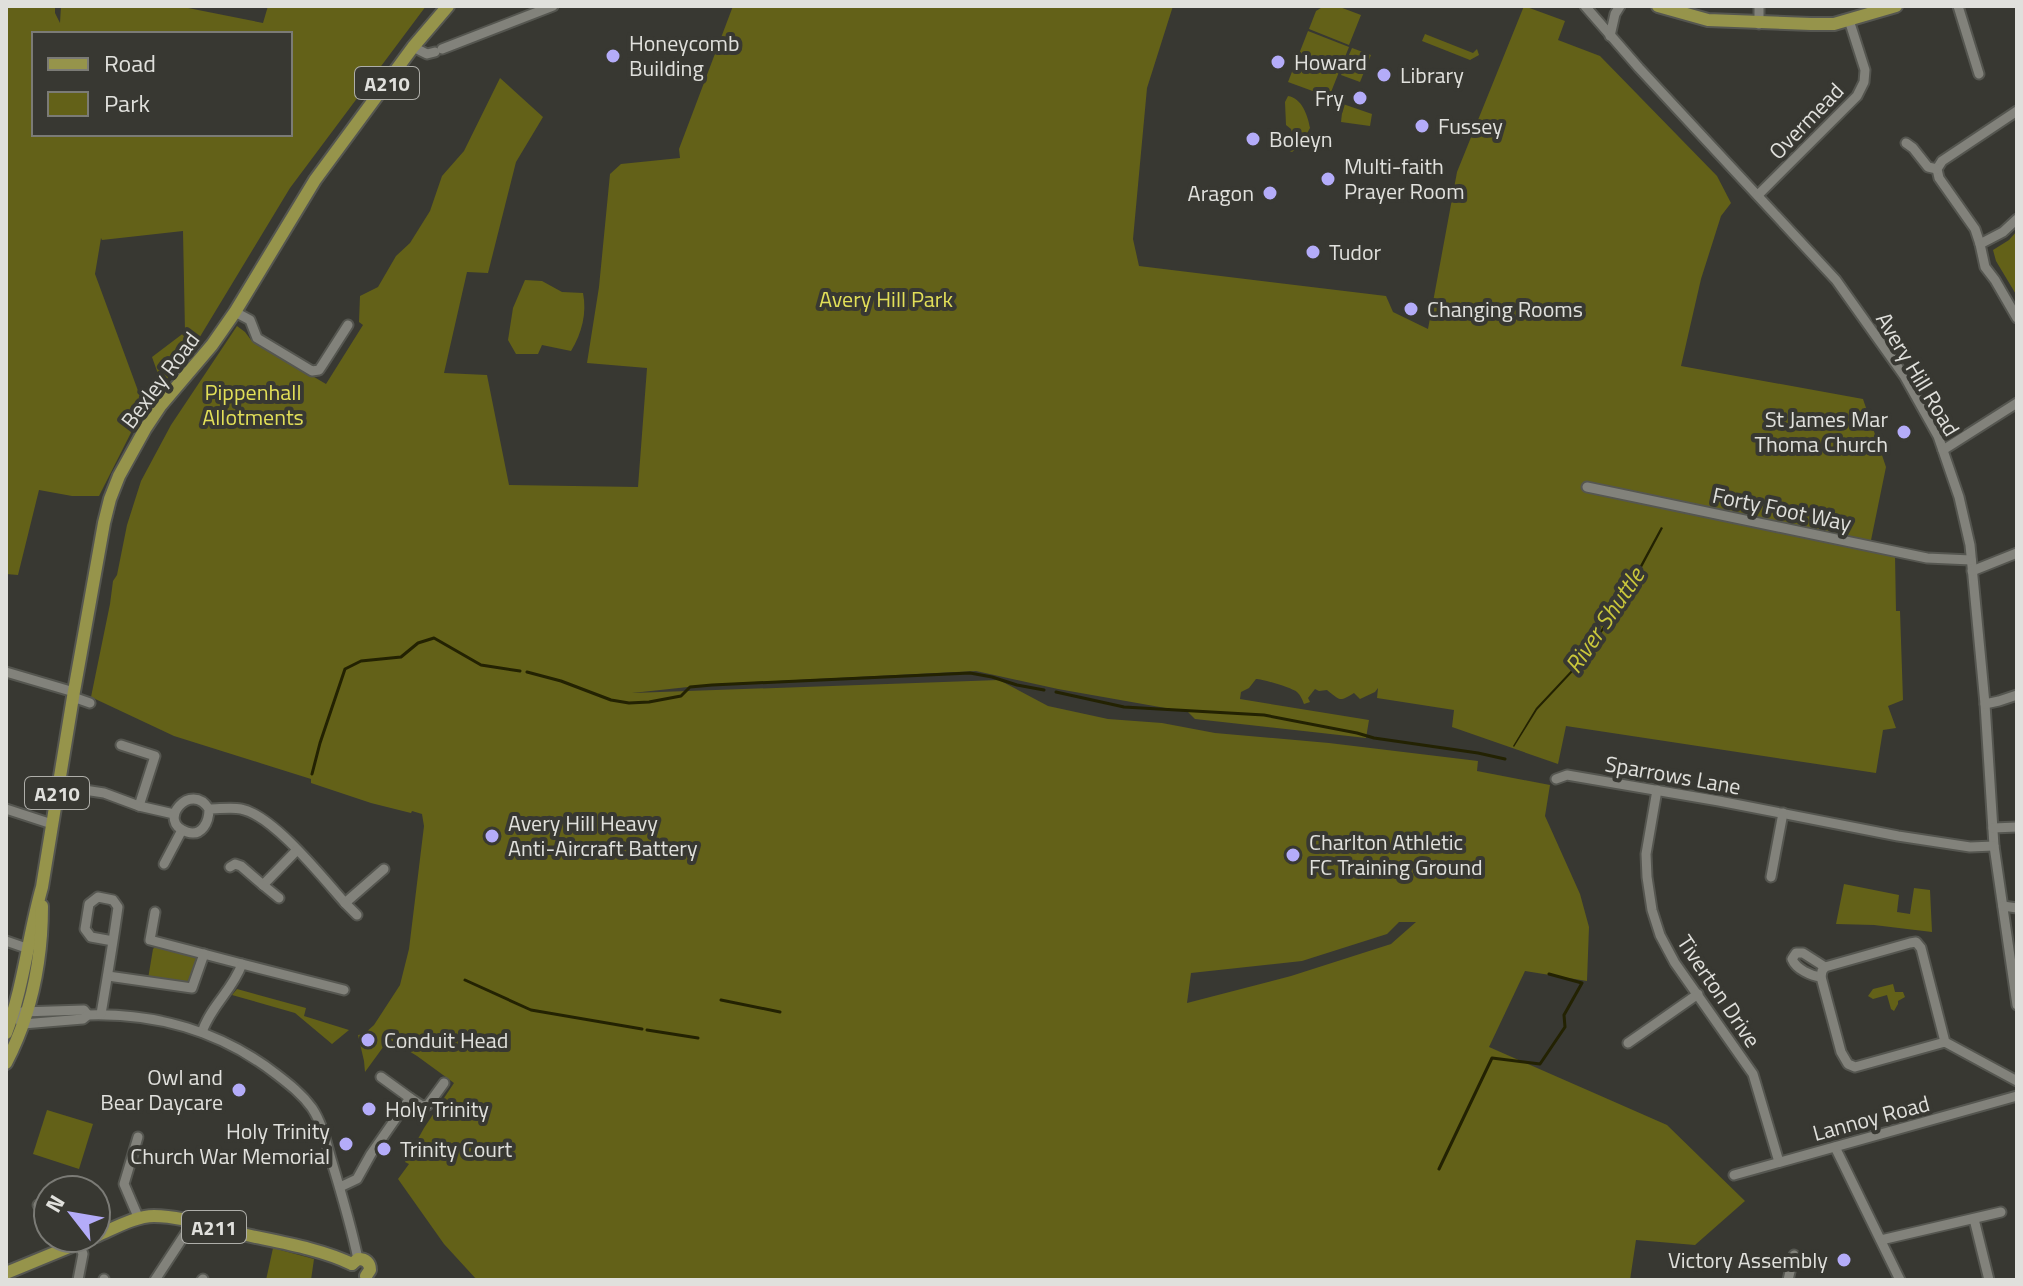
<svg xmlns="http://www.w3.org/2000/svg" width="2023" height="1286" viewBox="0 0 2023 1286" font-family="'Titillium Web',sans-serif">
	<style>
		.green { fill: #636118; fill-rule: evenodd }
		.water { fill: #232202 }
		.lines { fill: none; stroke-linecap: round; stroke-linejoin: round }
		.stream { stroke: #232202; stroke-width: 3 }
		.minor-casing { stroke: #555650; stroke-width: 13 }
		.major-casing { stroke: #555650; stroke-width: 16 }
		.minor { stroke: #82827b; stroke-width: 9 }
		.major { stroke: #96944b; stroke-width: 12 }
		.poi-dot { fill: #b4acf9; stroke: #383832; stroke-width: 3 }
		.labels { text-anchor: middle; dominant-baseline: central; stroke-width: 8; stroke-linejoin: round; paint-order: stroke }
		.shield { fill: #383832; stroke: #aeaea9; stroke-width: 2 }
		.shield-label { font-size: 20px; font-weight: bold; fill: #e0e0dc }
		.poi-label { font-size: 22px; fill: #e0e0dc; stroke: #383832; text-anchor: start }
		.street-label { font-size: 22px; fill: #e0e0dc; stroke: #383832 }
		.park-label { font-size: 22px; fill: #e2df58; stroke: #383832 }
		.water-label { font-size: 24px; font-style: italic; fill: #cac73b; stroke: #383832 }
	</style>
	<rect width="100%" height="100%" fill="#383832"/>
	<!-- green -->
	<g class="green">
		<path d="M6,6H55V13L60,23L61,6H178L263,23L268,6H426L290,188L198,340L162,385L152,357L185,332L183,231L102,240L101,238L95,274L144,407L99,496H72L39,490L18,575L6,574ZM290,34V134H34V34Z"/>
		<path d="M733,6H1173L1147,88L1133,239L1139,266L1386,296L1393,312L1428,329L1457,172L1524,6L1565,21L1558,40L1600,56L1717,176L1731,203L1721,216L1701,279L1681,366L1863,399L1886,467L1869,550L1895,555L1896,611H1900L1903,700L1888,706L1896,728L1883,730L1876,773L1566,726L1558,764L1452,727L1454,710L1377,698L1378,688L1375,692L1360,699L1354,693C1339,702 1341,701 1327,690L1319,691L1315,689L1308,698L1310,702L1304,704C1302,699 1301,696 1297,692C1292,688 1263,679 1256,679L1249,688L1241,692L1240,699L1369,720L1366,738L1195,719L1188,712L1058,689L976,671L716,684L632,693L999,680L1048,706L1108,719L1162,723L1215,733L1329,743L1478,761L1477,771L1550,785L1545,816L1580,894L1589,927L1587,981L1525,971L1489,1047L1667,1125L1745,1201L1695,1245L1636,1240L1630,1280H477L444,1244L398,1179L409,1164L405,1162L424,1128L454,1083L417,1056L389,1039L365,1072L364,1061L358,1035L364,1034L374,1025L400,985L409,949L424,826L422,814L412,811L411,813L371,803L311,783V779L174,736L91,697L110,604L113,581L117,575L127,525L141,481L171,425L237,326L245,332L251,340L326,384L363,325L359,322L360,296L378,287L396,256L410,243L430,211L442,176L464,151L500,78L543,117L516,162L488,273L467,272L444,373L487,375L509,485L638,487L647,368L587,363L599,287L610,174L621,164L680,158L679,149ZM1399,922H1416L1391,944L1291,976L1187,1003L1191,973L1302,961L1387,934Z"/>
		<path d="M1324,6H1337L1361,15L1349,45L1309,29L1316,11Z"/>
		<path d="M1308,31L1349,47L1329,97L1288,82Z"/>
		<path d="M1425,34L1473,53L1477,49L1479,55L1470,60L1422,41Z"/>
		<path d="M1352,48L1371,55L1360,82L1341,75L1345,66L1348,67L1351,59L1348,57Z"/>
		<path d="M1288,96C1302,98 1308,116 1310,128L1300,146L1292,152L1287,150V142L1292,132L1291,129L1286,125L1285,102Z"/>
		<path d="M1343,104L1372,114L1370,126L1341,122Z"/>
		<path d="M2017,231V296L1996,261L1993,250L2009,240Z"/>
		<path d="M525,280L542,281L562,292L583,293C587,313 582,333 571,351L542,345L538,354H516L508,340L513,308Z"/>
		<path d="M1844,884L1899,895L1897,912L1910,914L1914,888L1930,890L1932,932L1874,925L1836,924Z"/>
		<path d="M155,947L196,957L198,960L189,981L184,985L148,979L153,949Z"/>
		<path d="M1893,984L1895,992H1903L1905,997L1898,1001V1004L1894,1011L1891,1009L1887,995L1873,999L1868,996L1873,989Z"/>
		<path d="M237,989L306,1008L304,1016L349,1030L332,1044L295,1013L232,995Z"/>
		<path d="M47,1110L93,1124L79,1169L33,1154Z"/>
		<path d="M273,1248L314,1259L311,1280H266Z"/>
	</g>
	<!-- water -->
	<path class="water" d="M1661,527L1663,528L1626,597L1600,635L1581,663L1537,710L1514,747L1513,746L1536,708L1580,661L1623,597Z"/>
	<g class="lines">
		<!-- stream -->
		<g class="stream">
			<path d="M527,672L561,681L611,700L629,703L649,702L681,696L690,687L712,685L970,673L992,677L1017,685L1044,690"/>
			<path d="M1056,692L1124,707L1264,715L1357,733L1374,738L1478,753L1505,759"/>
			<path d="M312,774L320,743L345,669L361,661L401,657L418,643L434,638L481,665L520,671"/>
			<path d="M465,980L531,1010L642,1029"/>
			<path d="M721,1000L780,1012"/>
			<path d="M647,1030L698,1038"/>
			<path d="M1439,1169L1492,1058L1540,1064L1565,1027L1564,1015L1582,983L1549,974"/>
		</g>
		<!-- minor casing -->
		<g class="minor-casing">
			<g id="minor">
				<path d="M1585,6L1639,68L1836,280L1905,377L1938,436L1959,497L1970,545L1985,704L1994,846L2017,1005"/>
				<path d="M1759,6V24"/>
				<path d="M1958,6L1979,74"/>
				<path d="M1610,36L1615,14L1620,6"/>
				<path d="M413,47L427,54L435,52"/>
				<path d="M442,49L553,6"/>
				<path d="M2017,111L1942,161L1937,169L1939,178L1975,229L1980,244L1985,267L1995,280L2017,318"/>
				<path d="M1906,143L1913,148L1928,167L1937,169"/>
				<path d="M1758,195L1857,96L1864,82L1865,70L1849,20"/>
				<path d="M1980,244L2003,232L2017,219"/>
				<path d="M235,312L250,320L257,338L312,371L319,370L323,364L348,325"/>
				<path d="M1943,450L2017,403"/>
				<path d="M1587,487L1927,558L1971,560"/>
				<path d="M1972,571L2017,553"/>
				<path d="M6,672L74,692"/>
				<path d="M73,697L90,703"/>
				<path d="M1985,704L1999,701L2017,695"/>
				<path d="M121,745L155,756L139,806"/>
				<path d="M1556,779L1567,775L1719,801L1898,836L1970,847L1994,846"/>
				<path d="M58,786L104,793L139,806L174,814"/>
				<path d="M1657,790L1646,854L1647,877L1652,910L1660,935L1675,963L1753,1074L1779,1162"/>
				<path d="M6,809L52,824"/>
				<path d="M209,809C209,822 202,837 187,832C155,822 191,780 209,809C219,809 232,807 241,809C273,815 323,878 345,903L384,869"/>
				<path d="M1993,828L2017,827"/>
				<path d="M164,864L182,830"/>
				<path d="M230,867L235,864L241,866L263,885L297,850"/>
				<path d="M1771,877L1783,813"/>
				<path d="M263,885L279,898"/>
				<path d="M345,903L357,915"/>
				<path d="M2003,906L2017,908"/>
				<path d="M155,912L150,940L242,964C232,991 212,1004 202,1032"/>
				<path d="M6,941L29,949"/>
				<path d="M242,964L344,990"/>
				<path d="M108,976L192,988L204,954"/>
				<path d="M1821,977C1811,976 1796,969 1792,959L1796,953H1803L1825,967"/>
				<path d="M21,1012L84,1010L88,1015"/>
				<path d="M13,1014L23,1024L83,1019L88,1015C157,1013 222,1032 276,1074C289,1084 302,1094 312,1108C322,1123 326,1142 331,1159C341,1192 351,1225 358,1259"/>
				<path d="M101,1014C107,979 113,943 118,907L113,900L98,897L89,904L85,929L91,937L113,941"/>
				<path d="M1945,1042L1921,948L1916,942L1910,943L1825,967L1822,971L1821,977L1841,1052L1848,1064L1855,1067L1945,1042L2017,1081"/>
				<path d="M1628,1043L1698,994"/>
				<path d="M410,1098L422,1106L428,1105L444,1083"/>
				<path d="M138,1137L124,1184L139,1219"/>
				<path d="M1835,1147L1900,1280"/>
				<path d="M1734,1175L2017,1096"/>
				<path d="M340,1187L357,1179L371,1154L410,1098L381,1077"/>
				<path d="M38,1205L48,1211"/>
				<path d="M1974,1219L1989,1280"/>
				<path d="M1881,1240L2001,1212"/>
				<path d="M78,1280L83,1254L79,1243"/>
				<path d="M104,1280V1279"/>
				<path d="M155,1280L193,1222"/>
				<path d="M202,1280L203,1279"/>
				<path d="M1788,1280L1794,1255"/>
			</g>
		</g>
		<!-- major casing -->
		<g class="major-casing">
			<g id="major">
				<path d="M1658,6L1708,20L1811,24H1834L1896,6"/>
				<path d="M6,1033C24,986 28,936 42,887L73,697L104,523L110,499L119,476L145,429L161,405L212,345L235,312L315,180L413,47L448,6"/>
				<path d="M6,1063C31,1015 42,961 42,906"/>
				<path d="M96,1236C113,1229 135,1216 154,1216C180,1216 208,1226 233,1232C271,1241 317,1247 352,1264"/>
				<path d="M352,1264L358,1259C366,1259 370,1263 370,1270L366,1276"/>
				<path d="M6,1273L91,1238"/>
			</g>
		</g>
		<!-- minor -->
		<use href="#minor" class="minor"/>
		<!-- major -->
		<use href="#major" class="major"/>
	</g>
	<!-- markers -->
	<g class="poi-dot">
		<circle cx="613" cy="56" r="8"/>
		<circle cx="1278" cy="62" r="8"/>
		<circle cx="1384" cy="75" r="8"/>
		<circle cx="1360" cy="98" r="8"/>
		<circle cx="1422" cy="126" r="8"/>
		<circle cx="1253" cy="139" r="8"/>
		<circle cx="1328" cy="179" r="8"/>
		<circle cx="1270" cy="193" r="8"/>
		<circle cx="1313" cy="252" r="8"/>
		<circle cx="1411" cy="309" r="8"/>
		<circle cx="1904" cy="432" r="8"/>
		<circle cx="492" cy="836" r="8"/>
		<circle cx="1293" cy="855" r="8"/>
		<circle cx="368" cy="1040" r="8"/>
		<circle cx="239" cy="1090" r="8"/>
		<circle cx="369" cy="1109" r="8"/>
		<circle cx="346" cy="1144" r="8"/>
		<circle cx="384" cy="1149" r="8"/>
		<circle cx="1844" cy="1260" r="8"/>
	</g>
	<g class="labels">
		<!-- shield labels -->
		<g class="shield">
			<rect x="355" y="67" width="64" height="32" rx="6"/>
			<rect x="25" y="777" width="64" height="32" rx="6"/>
			<rect x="182" y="1211" width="64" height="32" rx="6"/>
		</g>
		<g class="shield-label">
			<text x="387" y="83">A210</text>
			<text x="57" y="793">A210</text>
			<text x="214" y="1227">A211</text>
		</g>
		<!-- poi labels -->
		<g class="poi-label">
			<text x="629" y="43">Honeycomb<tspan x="629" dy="25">Building</tspan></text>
			<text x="1294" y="62">Howard</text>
			<text x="1400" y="75">Library</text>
			<text x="1344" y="98" text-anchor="end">Fry</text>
			<text x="1438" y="126">Fussey</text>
			<text x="1269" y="139">Boleyn</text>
			<text x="1344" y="166">Multi-faith<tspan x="1344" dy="25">Prayer Room</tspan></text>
			<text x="1254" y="193" text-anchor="end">Aragon</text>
			<text x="1329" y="252">Tudor</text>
			<text x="1427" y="309">Changing Rooms</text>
			<text x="1888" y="419" text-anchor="end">St James Mar<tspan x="1888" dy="25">Thoma Church</tspan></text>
			<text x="508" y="823">Avery Hill Heavy<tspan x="508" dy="25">Anti-Aircraft Battery</tspan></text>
			<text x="1309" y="842">Charlton Athletic<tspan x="1309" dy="25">FC Training Ground</tspan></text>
			<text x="384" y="1040">Conduit Head</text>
			<text x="223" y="1077" text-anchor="end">Owl and<tspan x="223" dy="25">Bear Daycare</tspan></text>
			<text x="385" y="1109">Holy Trinity</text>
			<text x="330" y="1131" text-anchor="end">Holy Trinity<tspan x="330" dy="25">Church War Memorial</tspan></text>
			<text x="400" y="1149">Trinity Court</text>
			<text x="1828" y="1260" text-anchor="end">Victory Assembly</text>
		</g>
		<!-- street labels -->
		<g class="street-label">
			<text transform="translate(1806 121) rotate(-46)">Overmead</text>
			<text transform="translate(1918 374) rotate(59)">Avery Hill Road</text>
			<text transform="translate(160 380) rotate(-53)">Bexley Road</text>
			<text transform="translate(1782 509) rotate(12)">Forty Foot Way</text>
			<text transform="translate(1673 775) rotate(10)">Sparrows Lane</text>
			<text transform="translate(1719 991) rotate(56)">Tiverton Drive</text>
			<text transform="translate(1871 1118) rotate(-15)">Lannoy Road</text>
		</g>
		<!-- park labels -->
		<g class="park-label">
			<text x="886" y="299">Avery Hill Park</text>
			<text x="253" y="392">Pippenhall<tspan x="253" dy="25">Allotments</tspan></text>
		</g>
		<!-- water labels -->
		<g class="water-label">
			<text transform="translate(1604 620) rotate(-56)">River Shuttle</text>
		</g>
	</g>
	<!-- border -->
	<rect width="2023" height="1286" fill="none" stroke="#e0e0dc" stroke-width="16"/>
	<!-- legend -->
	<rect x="32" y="32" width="260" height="104" fill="#383832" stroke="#7b7b76" stroke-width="2"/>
	<rect x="48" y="58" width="40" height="12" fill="#96944b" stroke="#7b7b76" stroke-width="2"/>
	<text x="104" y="72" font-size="24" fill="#e0e0dc">Road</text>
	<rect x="48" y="92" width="40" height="24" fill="#636118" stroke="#7b7b76" stroke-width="2"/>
	<text x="104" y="112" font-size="24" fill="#e0e0dc">Park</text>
	<!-- north arrow -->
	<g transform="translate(72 1214) rotate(301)"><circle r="38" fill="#383832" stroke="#7b7b76" stroke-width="2"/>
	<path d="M0-6L14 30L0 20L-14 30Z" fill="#b4acf9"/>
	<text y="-12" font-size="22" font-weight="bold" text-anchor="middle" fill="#e0e0dc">N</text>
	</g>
</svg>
